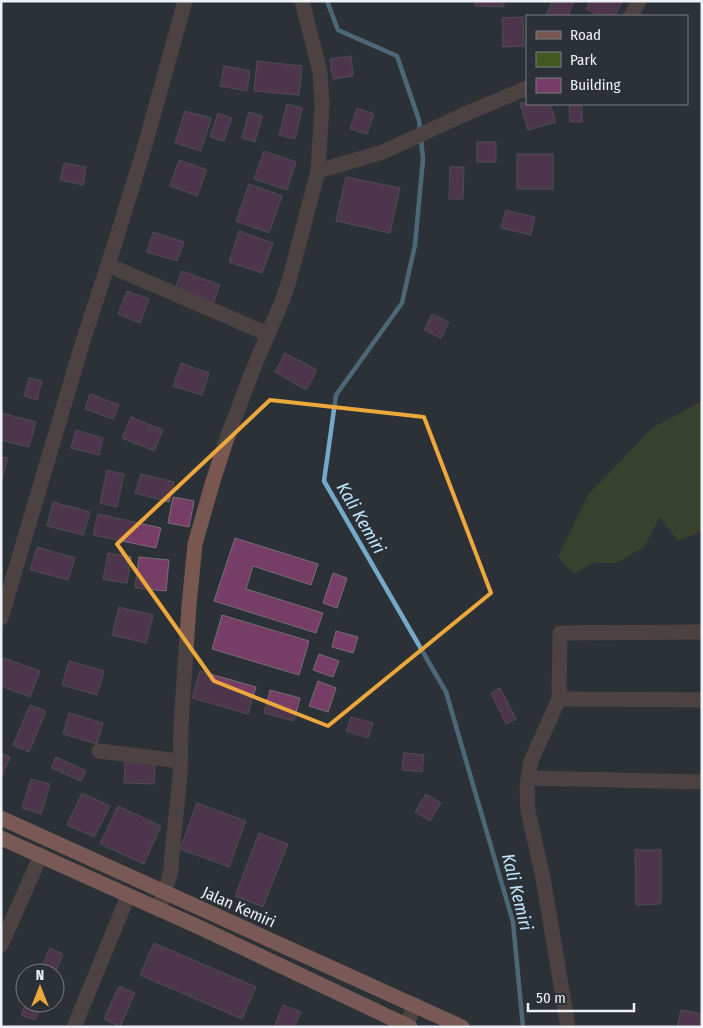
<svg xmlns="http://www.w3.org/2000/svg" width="703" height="1028" viewBox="0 0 703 1028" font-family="'Fira Sans Condensed',sans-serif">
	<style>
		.green { fill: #435723 }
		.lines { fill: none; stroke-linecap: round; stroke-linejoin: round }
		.stream { stroke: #74aac8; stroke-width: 4.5 }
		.building { fill: #763d67; stroke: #766e73 }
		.minor { stroke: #775750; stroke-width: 15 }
		.highway { stroke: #d78b7a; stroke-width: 15 }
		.marked { fill: none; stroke: #eda83c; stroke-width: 4; stroke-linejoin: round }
		.labels { text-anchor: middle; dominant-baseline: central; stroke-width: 4; stroke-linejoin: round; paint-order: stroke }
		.street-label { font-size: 16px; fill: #eef1f5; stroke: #2b3136 }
		.water-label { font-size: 18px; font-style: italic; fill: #c0e6fd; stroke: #2b3136 }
	</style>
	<rect width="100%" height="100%" fill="#2b3136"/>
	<!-- green -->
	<path class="green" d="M702,401V531L678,541L660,517L644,547L616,563H593L574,574L558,557L588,495L652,428Z"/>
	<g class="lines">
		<!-- stream -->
		<g class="stream">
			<path d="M327,1L338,30L397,56L419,120L420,131"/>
			<path d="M421,139L423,159L415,245L402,303L336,395L324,481L446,692L513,922L523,1027"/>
		</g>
	</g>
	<!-- building -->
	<g class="building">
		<path d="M476,1H504V7L475,6Z"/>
		<path d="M552,1H574L568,16H546Z"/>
		<path d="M590,1H622L615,16H600L586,9Z"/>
		<path d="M523,17L524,46L503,47L502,18Z"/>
		<path d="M351,56L353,76L333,79L330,59Z"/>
		<path d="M257,61L302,66L299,95L254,91Z"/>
		<path d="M224,66L250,71L247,91L220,86Z"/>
		<path d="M527,102V104H550L556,122L528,130L520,103Z"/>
		<path d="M287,104L302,108L295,139L279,135Z"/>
		<path d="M569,104H582V122H570Z"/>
		<path d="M357,108L374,114L367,134L350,129Z"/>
		<path d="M185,111L211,118L201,151L175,143Z"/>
		<path d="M249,112L262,116L255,142L242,138Z"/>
		<path d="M218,113L232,118L224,141L210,137Z"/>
		<rect x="477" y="142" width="19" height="20"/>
		<path d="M264,151L296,162L287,190L254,179Z"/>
		<rect x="517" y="154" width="36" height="35"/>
		<path d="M179,160L207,170L197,196L170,186Z"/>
		<path d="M64,163L86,167L83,185L60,180Z"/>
		<path d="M450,167H464L463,199H449Z"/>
		<path d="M346,177L400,188L390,233L336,221Z"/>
		<path d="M249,184L282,196L269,233L236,221Z"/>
		<path d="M506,210L535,217L531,235L501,228Z"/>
		<path d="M239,231L273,243L262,273L229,262Z"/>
		<path d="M153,232L184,242L177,261L147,252Z"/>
		<path d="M182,271L220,285L212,306L174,292Z"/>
		<path d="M127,291L149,299L140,323L118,314Z"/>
		<path d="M432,314L449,322L441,338L424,330Z"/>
		<path d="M285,353L317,370L306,390L275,372Z"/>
		<path d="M181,363L209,373L202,395L173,386Z"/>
		<path d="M29,378L42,381L37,400L24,396Z"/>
		<path d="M90,394L119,405L113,419L85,409Z"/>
		<path d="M1,413L36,422L29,447L1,440Z"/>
		<path d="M131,417L163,430L154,451L122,438Z"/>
		<path d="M76,430L103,438L99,455L71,448Z"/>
		<path d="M1,457L8,458L1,482Z"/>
		<path d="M107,470L124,474L117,507L100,503Z"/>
		<path d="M141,474L174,482L169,502L135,493Z"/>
		<path d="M173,497L194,501L189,527L168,523Z"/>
		<path d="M53,502L90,512L83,535L47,526Z"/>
		<path d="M98,514L161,528L156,548L93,535Z"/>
		<path d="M235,538L318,564L311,585L253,566L246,589L323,613L316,633L214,601Z"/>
		<path d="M37,547L75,558L68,580L30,570Z"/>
		<path d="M108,553L131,557L127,583L103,579Z"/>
		<path d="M139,557L169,560L166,591L135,588Z"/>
		<path d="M333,573L347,578L337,608L323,603Z"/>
		<path d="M119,607L153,615L146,643L112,635Z"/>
		<path d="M222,615L309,641L299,675L212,649Z"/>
		<path d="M336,631L358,637L353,653L332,647Z"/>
		<path d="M319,654L339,661L333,677L313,670Z"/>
		<path d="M4,658L40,671L30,697L1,686V664Z"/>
		<path d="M69,661L104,671L97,695L62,685Z"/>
		<path d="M200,671L256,687L248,714L192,698Z"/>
		<path d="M318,681L336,688L328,712L309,706Z"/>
		<path d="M500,688L516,719L506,724L491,693Z"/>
		<path d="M270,690L300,698L294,721L264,713Z"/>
		<path d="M30,705L46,711L29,752L13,745Z"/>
		<path d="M69,713L103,723L97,744L63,734Z"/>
		<path d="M351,717L373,723L368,738L346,731Z"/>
		<path d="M1,753L10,757L1,778Z"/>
		<path d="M404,753L424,755L422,772L402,770Z"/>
		<path d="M56,757L86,771L81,781L51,768Z"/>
		<path d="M125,761L155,762L154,784L124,783Z"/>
		<path d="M31,779L50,784L41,814L22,808Z"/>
		<path d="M82,793L110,806L94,837L67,825Z"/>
		<path d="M426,794L441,803L430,821L415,812Z"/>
		<path d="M197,803L246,821L229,867L180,849Z"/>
		<path d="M118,806L161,826L144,864L100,844Z"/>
		<path d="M259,833L288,844L263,907L235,896Z"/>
		<path d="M635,850H661V904L636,905Z"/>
		<path d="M154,943L256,987L242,1019L140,975Z"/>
		<path d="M50,948L63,954L55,973H39Z"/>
		<path d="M55,979L64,983L58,997L55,996Z"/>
		<path d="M119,986L135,993L120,1027L104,1019Z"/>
		<path d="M26,1003H42L35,1020L21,1015Z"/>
		<path d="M283,1005L301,1012L294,1027H274Z"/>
		<path d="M681,1010L702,1014V1027H677Z"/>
	</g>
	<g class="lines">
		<!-- minor -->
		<g class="minor">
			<path d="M631,16L639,1"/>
			<path d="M318,171L383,152L463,115L527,88"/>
			<path d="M108,265L268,334"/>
			<path d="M1,618L83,341L108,265L144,149L185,1"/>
			<path d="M559,699L702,700"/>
			<path d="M99,751L180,761"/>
			<path d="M528,778L702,782"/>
			<path d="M159,910L171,871L172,853L180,776L181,725L189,606L195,544L213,481L227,438L254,367L282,301L289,281L318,171L322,105L320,72L302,1"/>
			<path d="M1,945L41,855"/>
			<path d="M74,1027L128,896"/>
			<path d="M405,1027L415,1005"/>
			<path d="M568,1027L543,878L528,811L527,786L531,761L559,699L560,633L702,632"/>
		</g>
		<!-- highway -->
		<g class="highway">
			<path d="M1,818L462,1027"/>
			<path d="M1,838L201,928L410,1027"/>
		</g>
	</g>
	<!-- marked area -->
	<path d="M0 0H703V1028H0ZM270,400L424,417L491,593L328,726L214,681L117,544Z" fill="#2b3136" fill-opacity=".55" fill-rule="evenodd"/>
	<path class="marked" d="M270,400L424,417L491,593L328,726L214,681L117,544Z"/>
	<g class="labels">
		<!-- street labels -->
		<g class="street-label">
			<text transform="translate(239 907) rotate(24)">Jalan Kemiri</text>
		</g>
		<!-- water labels -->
		<g class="water-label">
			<text transform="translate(361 518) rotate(60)">Kali Kemiri</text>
			<text transform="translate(517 892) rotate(76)">Kali Kemiri</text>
		</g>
	</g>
	<!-- border -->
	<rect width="703" height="1028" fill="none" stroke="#eef1f5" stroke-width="5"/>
	<!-- legend -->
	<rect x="526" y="15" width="162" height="90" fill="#2b3136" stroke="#797e82"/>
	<rect x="536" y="31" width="25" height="8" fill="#775750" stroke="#797e82"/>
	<text x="570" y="40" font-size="15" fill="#eef1f5">Road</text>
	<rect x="536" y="52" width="25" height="15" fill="#435723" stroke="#797e82"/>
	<text x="570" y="65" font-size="15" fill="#eef1f5">Park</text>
	<rect x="536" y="78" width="25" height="15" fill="#763d67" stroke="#797e82"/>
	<text x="570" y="90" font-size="15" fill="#eef1f5">Building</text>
	<!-- north arrow -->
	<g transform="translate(40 988)"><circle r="24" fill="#2b3136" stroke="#797e82"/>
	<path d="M0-4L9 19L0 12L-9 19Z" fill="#eda83c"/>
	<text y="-8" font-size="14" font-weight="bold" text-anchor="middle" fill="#eef1f5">N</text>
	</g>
	<!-- scale -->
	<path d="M528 1003v8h106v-8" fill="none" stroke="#eef1f5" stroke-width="2.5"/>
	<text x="536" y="1003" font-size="15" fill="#eef1f5" stroke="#2b3136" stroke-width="4" paint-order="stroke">50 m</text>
</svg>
